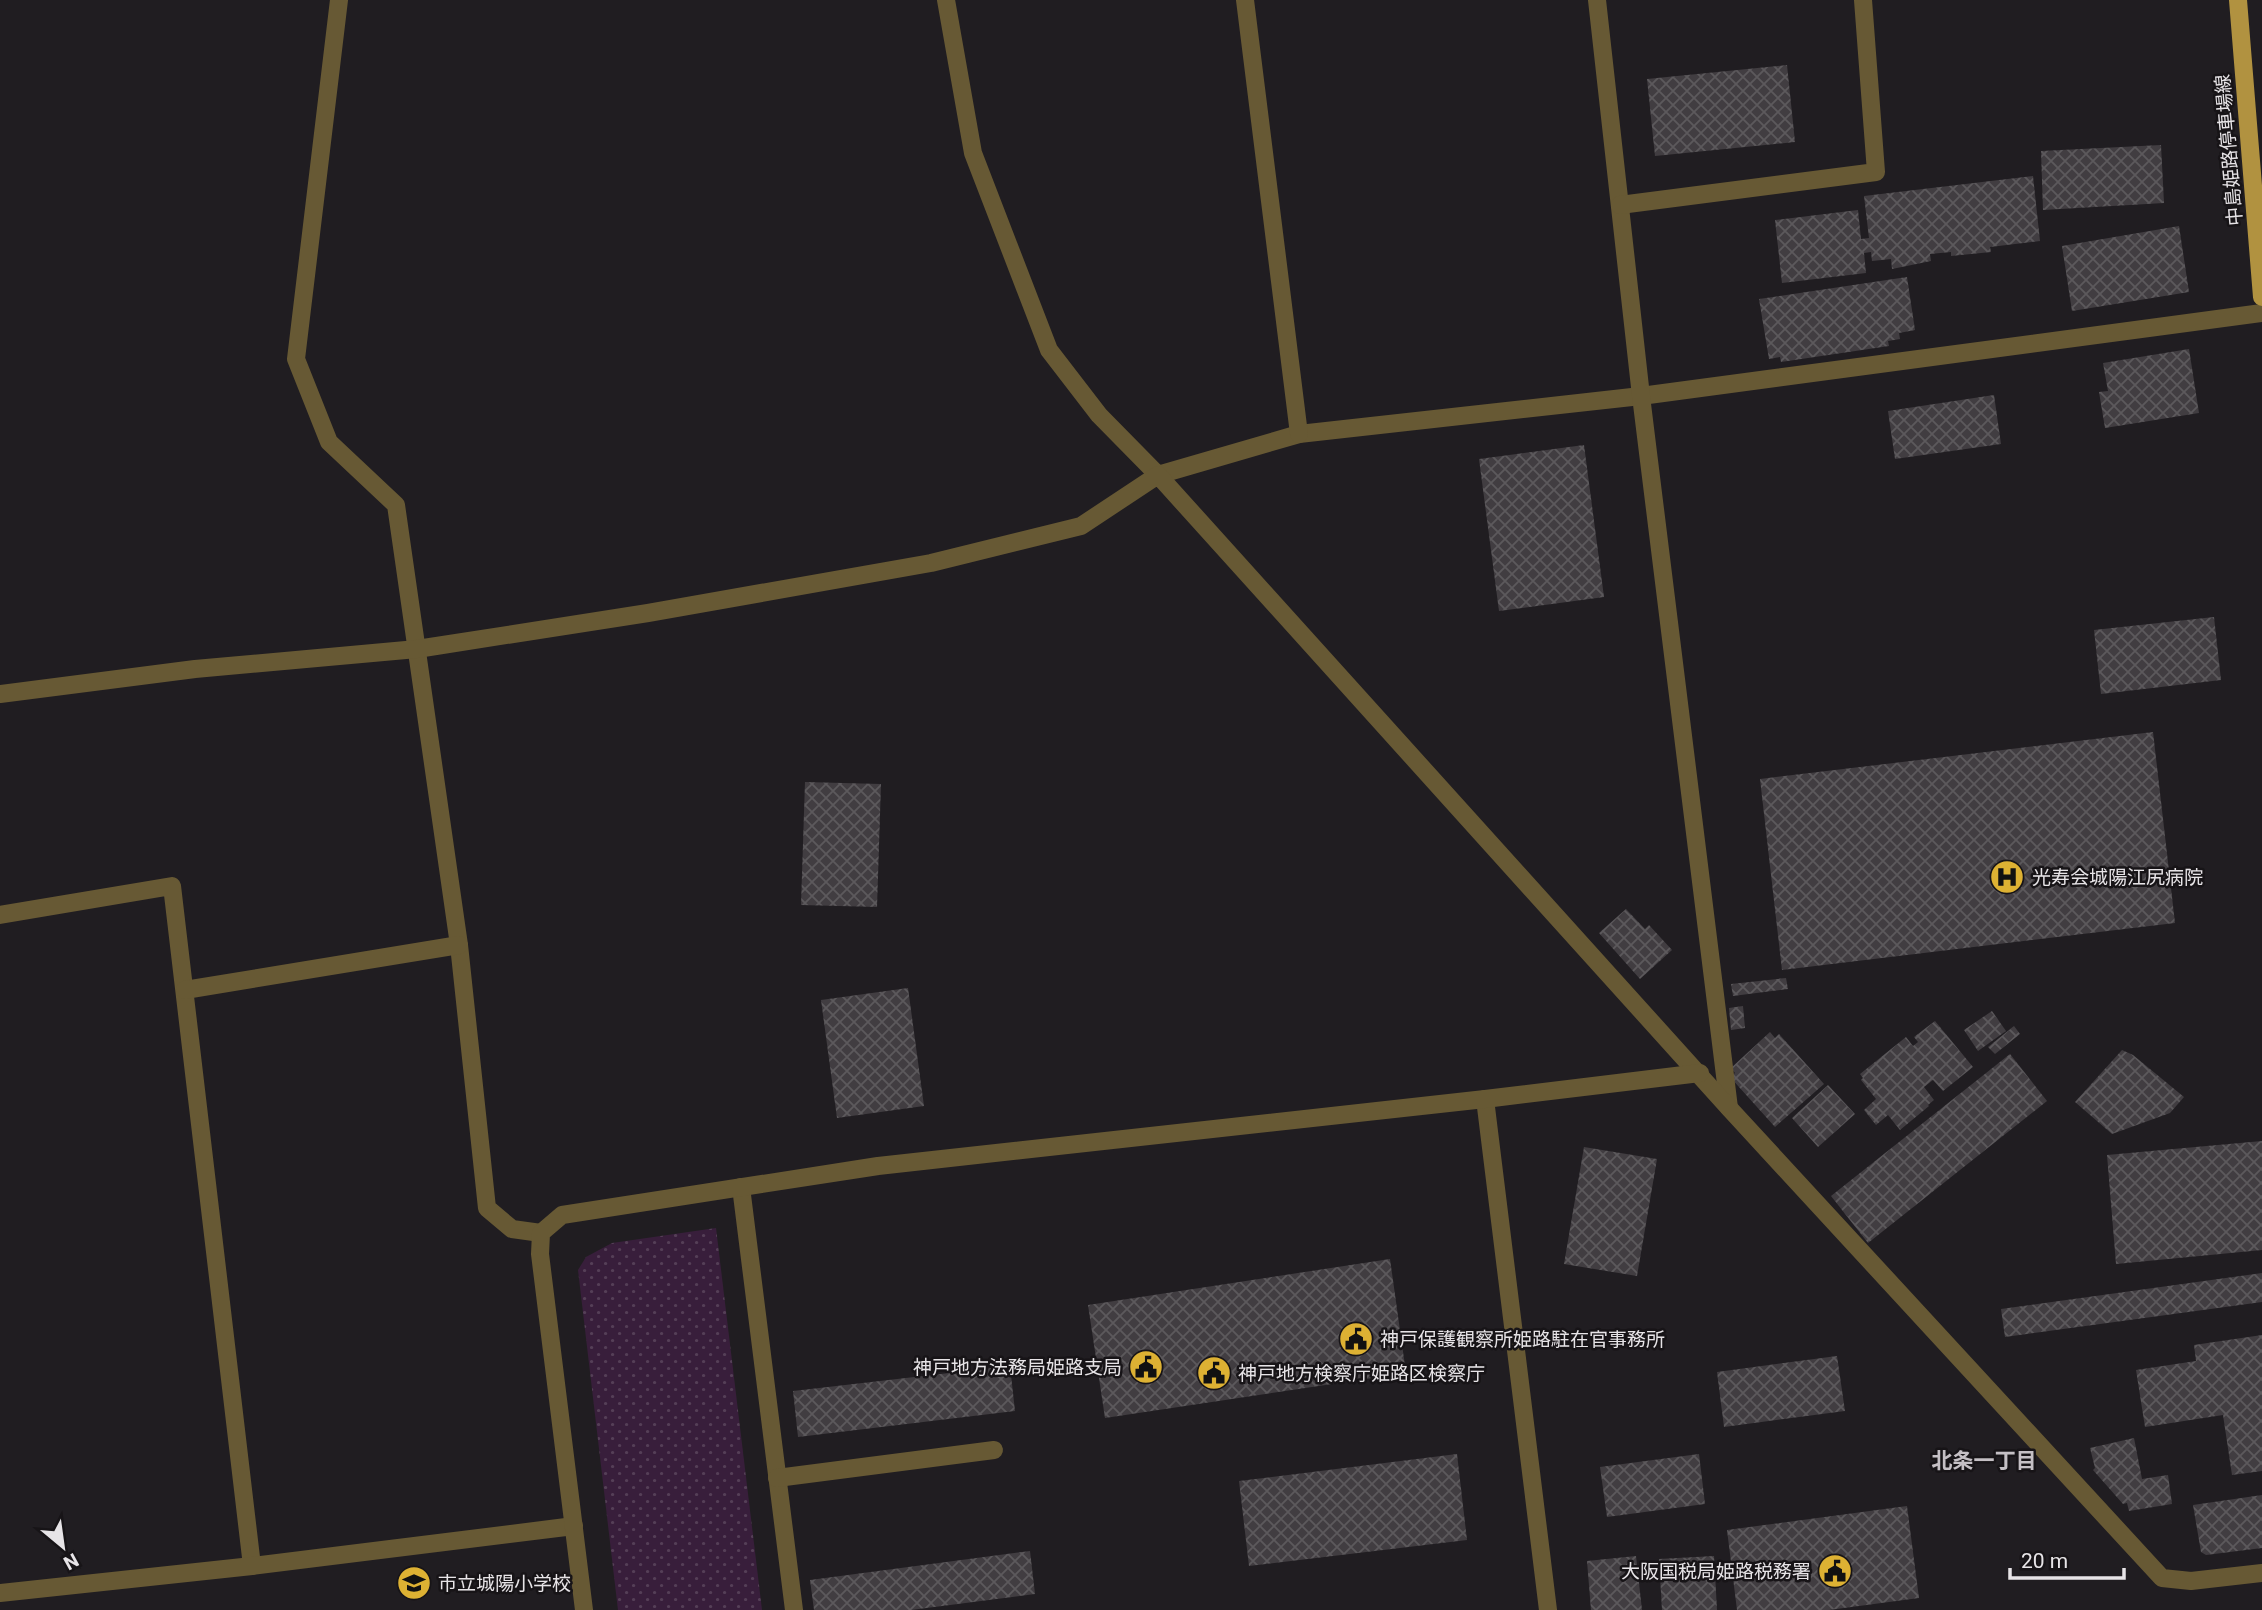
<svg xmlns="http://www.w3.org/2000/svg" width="2262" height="1610" viewBox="0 0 2262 1610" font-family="Roboto,'Noto Sans JP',sans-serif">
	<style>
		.park { fill: url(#park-dots) }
		.building { fill: url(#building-cross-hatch) }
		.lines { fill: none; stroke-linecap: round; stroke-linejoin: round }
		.minor { stroke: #675934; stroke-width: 18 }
		.major { stroke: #b19240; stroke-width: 18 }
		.labels { text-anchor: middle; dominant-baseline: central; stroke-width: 5; stroke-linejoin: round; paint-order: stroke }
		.street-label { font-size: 19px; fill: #e7e4e7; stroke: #171417 }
		.poi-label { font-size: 19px; fill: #e7e4e7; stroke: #171417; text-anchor: start }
		.neighbourhood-label { font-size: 21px; font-weight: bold; fill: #c5c0c5; stroke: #171417 }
	</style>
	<defs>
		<pattern id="park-dots" width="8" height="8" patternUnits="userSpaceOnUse" patternTransform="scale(1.75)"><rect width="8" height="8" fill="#381e3b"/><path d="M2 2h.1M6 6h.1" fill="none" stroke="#553f57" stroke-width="1.8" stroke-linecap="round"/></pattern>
		<pattern id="building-cross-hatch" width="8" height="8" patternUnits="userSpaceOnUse" patternTransform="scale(1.75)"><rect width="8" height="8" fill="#413d41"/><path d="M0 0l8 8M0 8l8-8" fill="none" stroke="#5c595c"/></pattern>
	</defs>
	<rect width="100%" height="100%" fill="#201d21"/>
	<!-- park -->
	<path class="park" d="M716,1228L762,1610H618L578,1270L586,1257L612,1243Z"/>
	<!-- building -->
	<g class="building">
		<path d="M1787,65L1795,142L1655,156L1647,79Z"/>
		<path d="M2161,145L2164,203L2043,210L2041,151Z"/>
		<path d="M2033,176L2040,241L1990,247L1991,252L1951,256V252L1930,254L1931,261L1892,269L1891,259L1872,261L1871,252L1864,253L1866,273L1782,283L1775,220L1858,210L1861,239L1869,238L1864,196Z"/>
		<path d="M2179,226L2189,292L2072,311L2062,246Z"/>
		<path d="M1907,277L1915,330L1899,333L1900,339L1888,341L1889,346L1781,362L1780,357L1769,359L1759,299Z"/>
		<path d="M2189,349L2199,413L2105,428L2099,392L2108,391L2103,363Z"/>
		<path d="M1994,395L2001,444L1895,459L1888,411Z"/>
		<path d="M1584,445L1604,597L1499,611L1479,459Z"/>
		<path d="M2214,617L2221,680L2101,694L2094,630Z"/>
		<path d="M2153,732L2175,923L1782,970L1760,779Z"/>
		<path d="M805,782L881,784L877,907L801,905Z"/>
		<path d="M1626,909L1645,929L1649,925L1672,950L1640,979L1599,933Z"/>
		<path d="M1786,978L1788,989L1733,996L1731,984Z"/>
		<path d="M908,988L924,1106L837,1118L821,1000Z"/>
		<path d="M1743,1006L1745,1028L1731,1030L1729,1008Z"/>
		<path d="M1992,1011L2006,1031L1978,1051L1964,1030Z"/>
		<path d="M1935,1021L1973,1067L1943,1091L1933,1080L1924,1087L1934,1100L1928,1105L1929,1106L1900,1130L1888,1115L1876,1125L1864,1110L1876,1099L1861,1080L1863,1078L1860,1074L1906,1037L1913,1046L1918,1042L1914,1037Z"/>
		<path d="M2014,1026L2020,1034L1995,1054L1988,1047Z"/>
		<path d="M1770,1032L1775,1038L1779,1034L1824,1084L1775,1127L1730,1077L1735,1073L1731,1068Z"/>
		<path d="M2122,1050L2133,1055L2184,1097L2170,1113L2112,1134L2075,1102Z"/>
		<path d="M2010,1054L2047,1101L1868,1243L1831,1196Z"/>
		<path d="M1828,1085L1855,1114L1818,1147L1792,1118Z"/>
		<path d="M2262,1141V1250L2116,1264L2107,1155Z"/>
		<path d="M1584,1147L1657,1159L1637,1276L1564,1264Z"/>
		<path d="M1390,1259L1406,1373L1105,1418L1088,1305Z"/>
		<path d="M2262,1273V1302L2005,1337L2001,1309Z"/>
		<path d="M2262,1335V1471L2232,1475L2223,1415L2145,1427L2136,1370L2196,1361L2194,1345Z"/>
		<path d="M1837,1356L1845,1411L1724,1427L1717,1372Z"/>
		<path d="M1010,1366L1015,1411L798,1437L793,1391Z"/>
		<path d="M2134,1438L2142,1479L2168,1475L2172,1504L2129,1511L2127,1503L2123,1504L2093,1470L2095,1468L2090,1448Z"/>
		<path d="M1457,1454L1467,1540L1249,1566L1239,1481Z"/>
		<path d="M1699,1454L1705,1504L1607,1517L1600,1467Z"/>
		<path d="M2262,1495V1548L2206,1555L2201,1552L2193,1505Z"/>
		<path d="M1907,1506L1919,1598L1829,1610H1737L1727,1530Z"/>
		<path d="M1030,1551L1035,1594L911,1610H814L810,1580Z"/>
		<path d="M1636,1556L1642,1610H1591L1587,1561Z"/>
		<path d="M1714,1556L1717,1610H1662L1659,1559Z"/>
	</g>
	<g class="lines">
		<!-- minor -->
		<g class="minor">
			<path d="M339,0L296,359L329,442L396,505L459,945L487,1208L512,1229L541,1233"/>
			<path d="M946,0L973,153L1049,350L1099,415L1158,475L1299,434L1641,396L2262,313"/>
			<path d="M1245,0L1299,434"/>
			<path d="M1597,0L1641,396L1729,1108"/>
			<path d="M1620,205L1876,172L1863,0"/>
			<path d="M0,694L195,669L417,649L648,613L931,563L1081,526L1158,475L1729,1108L2162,1578L2191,1581L2262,1573"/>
			<path d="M0,915L172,886L252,1566"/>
			<path d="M185,990L459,945"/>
			<path d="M1485,1099L1548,1610"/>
			<path d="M741,1187L794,1610"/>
			<path d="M777,1478L994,1450"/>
			<path d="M0,1593L252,1566L574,1526"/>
			<path d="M584,1610L540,1254L541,1233L562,1215L878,1166L1485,1099L1700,1073"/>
		</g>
		<!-- major -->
		<path class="major" d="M2238,0L2262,297"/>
	</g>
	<!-- icons -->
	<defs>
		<g id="hospital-disc" transform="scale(1.75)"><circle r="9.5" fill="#ddb133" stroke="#171417"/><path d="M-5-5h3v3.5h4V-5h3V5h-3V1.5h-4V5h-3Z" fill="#111"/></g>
		<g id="civic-disc" transform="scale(1.75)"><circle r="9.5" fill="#ddb133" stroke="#171417"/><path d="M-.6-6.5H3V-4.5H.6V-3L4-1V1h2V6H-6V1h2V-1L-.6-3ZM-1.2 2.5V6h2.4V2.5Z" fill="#111"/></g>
		<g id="school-disc" transform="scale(1.75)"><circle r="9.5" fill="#ddb133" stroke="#171417"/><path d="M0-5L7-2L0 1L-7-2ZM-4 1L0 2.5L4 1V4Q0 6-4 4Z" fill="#111"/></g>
	</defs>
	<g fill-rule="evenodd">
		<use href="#hospital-disc" x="2007" y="877"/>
		<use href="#civic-disc" x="1356" y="1339"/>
		<use href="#civic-disc" x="1146" y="1367"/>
		<use href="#civic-disc" x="1214" y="1373"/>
		<use href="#civic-disc" x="1835" y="1571"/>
		<use href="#school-disc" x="414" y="1583"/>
	</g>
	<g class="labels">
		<!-- street labels -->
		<g class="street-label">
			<text transform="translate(2229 150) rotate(-95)">中島姫路停車場線</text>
		</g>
		<!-- poi labels -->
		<g class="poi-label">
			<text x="2032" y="877">光寿会城陽江尻病院</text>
			<text x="1380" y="1339">神戸保護観察所姫路駐在官事務所</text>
			<text x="1122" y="1367" text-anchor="end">神戸地方法務局姫路支局</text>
			<text x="1238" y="1373">神戸地方検察庁姫路区検察庁</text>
			<text x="1811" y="1571" text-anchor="end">大阪国税局姫路税務署</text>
			<text x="438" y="1583">市立城陽小学校</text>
		</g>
		<!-- neighbourhood labels -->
		<g class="neighbourhood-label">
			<text x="1984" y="1461">北条一丁目</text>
		</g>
	</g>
	<!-- north arrow -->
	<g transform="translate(63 1547) rotate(151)" stroke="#171417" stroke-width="5" paint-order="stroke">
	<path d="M0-5L12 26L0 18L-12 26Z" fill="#e7e4e7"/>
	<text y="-10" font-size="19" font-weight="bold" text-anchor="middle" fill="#e7e4e7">N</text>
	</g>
	<!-- scale -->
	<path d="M2010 1568v10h114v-10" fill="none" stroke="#e7e4e7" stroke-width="3.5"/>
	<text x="2021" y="1568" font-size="21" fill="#e7e4e7" stroke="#171417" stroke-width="5" paint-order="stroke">20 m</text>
</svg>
